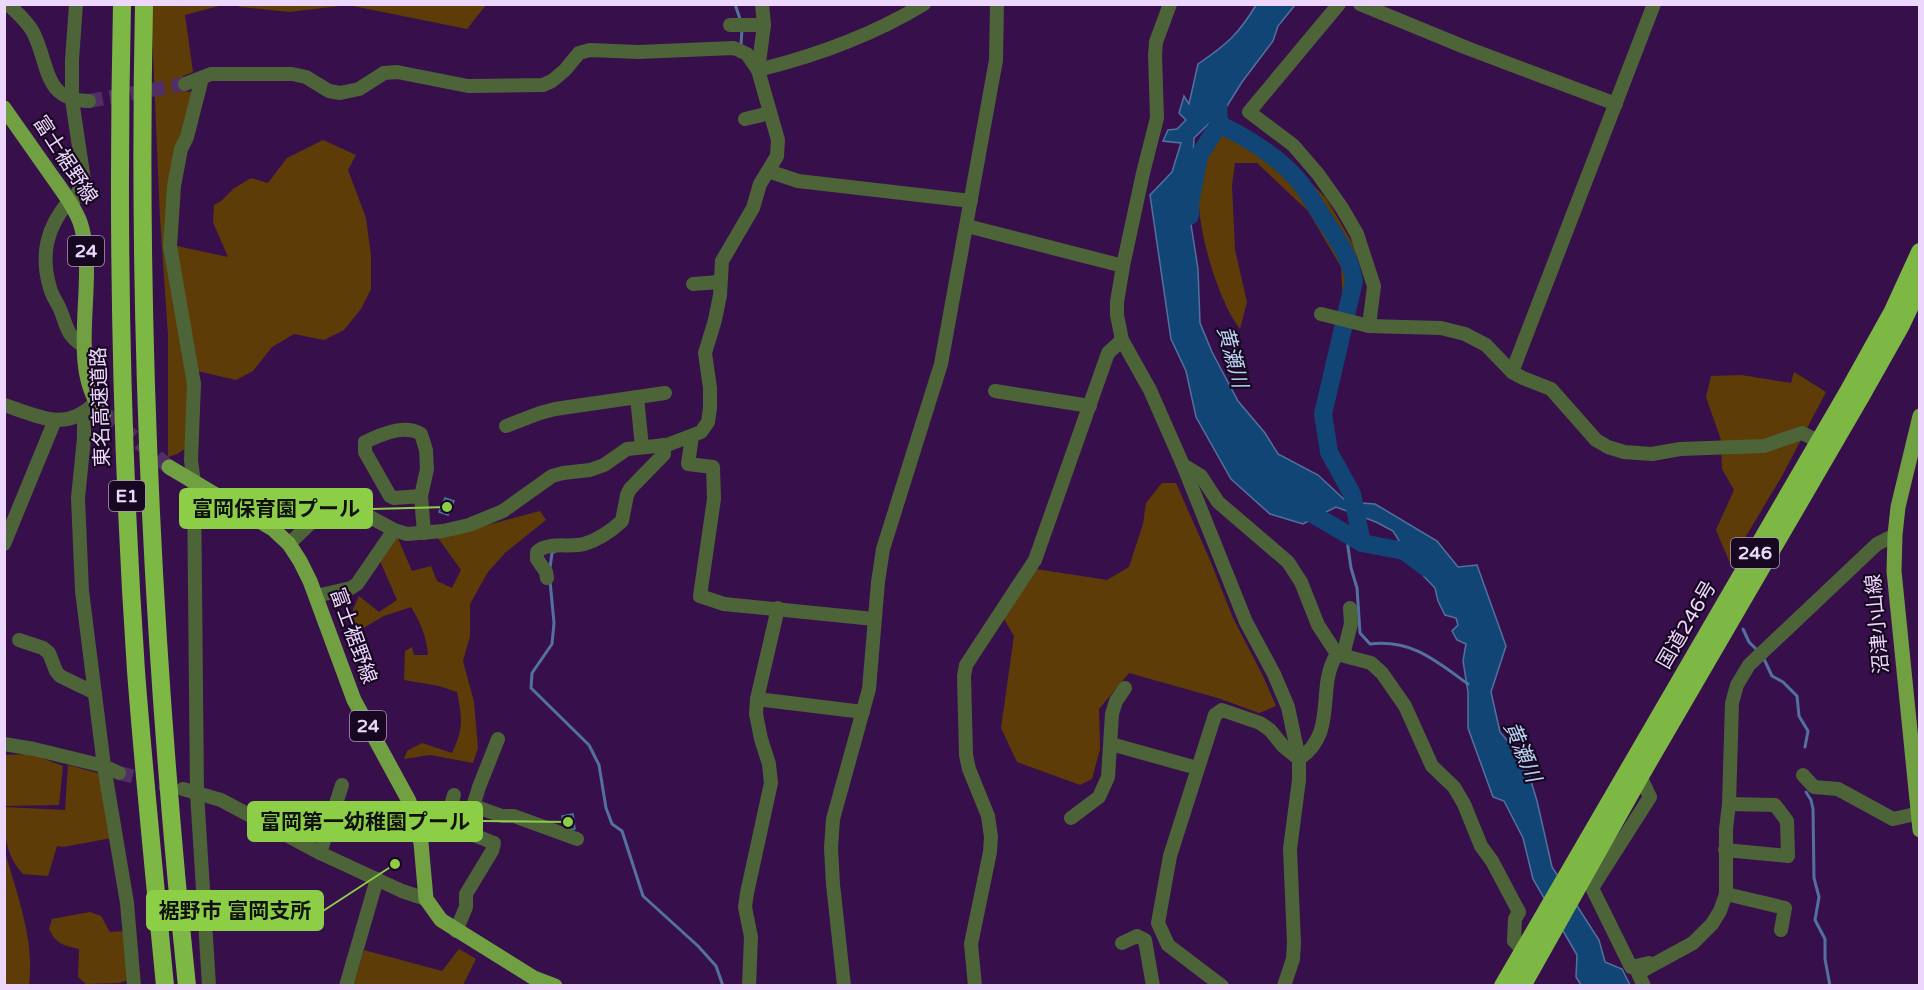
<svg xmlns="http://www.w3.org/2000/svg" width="1924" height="990" viewBox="0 0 1924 990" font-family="'Varela Round','Noto Sans JP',sans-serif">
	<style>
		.green { fill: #5d3c08 }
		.water { fill: #114576; stroke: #53719e; stroke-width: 1.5 }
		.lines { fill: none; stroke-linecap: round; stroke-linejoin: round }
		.stream { stroke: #53719e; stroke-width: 3 }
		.river { stroke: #114576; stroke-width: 18 }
		.minor-tunnel { stroke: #522e66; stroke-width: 14; stroke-dasharray: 14 7; stroke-linecap: butt }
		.major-tunnel { stroke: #522e66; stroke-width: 15; stroke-dasharray: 15 8; stroke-linecap: butt }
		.minor { stroke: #4c6438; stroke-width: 14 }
		.major { stroke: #70a042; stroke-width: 15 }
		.highway { stroke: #7eb844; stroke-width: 18 }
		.labels { text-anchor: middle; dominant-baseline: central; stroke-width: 4.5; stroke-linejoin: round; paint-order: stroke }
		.shield { fill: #170720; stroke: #ad99ba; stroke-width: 1.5 }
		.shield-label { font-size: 18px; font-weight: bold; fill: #edd7fc }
		.street-label { font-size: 20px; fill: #edd7fc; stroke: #170720 }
		.water-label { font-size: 21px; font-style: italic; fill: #b8d3f1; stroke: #170720 }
		.leader { fill: none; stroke: #8cce46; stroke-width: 2 }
		.callout-dot { fill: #8cce46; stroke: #170720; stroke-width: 2 }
		.callout { fill: #8cce46; stroke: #8cce46; stroke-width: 2 }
		.callout-label { font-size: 21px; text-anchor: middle; font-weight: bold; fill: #111 }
	</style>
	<rect width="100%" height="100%" fill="#37104b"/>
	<!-- green -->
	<g class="green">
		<path d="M151,5H223L185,15L193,72L183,76V91L192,92L168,244L228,257L213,222L214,205L221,201L233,189L251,178L268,183L287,158L323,140L356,155L348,170L366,218L371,256V289L361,309L344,330L324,340L294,334L272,347L253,371L236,380L189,369L190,446L177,454L168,457V335L160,219Z"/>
		<path d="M233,5H486L467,29L348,5L289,12L241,7Z"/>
		<path d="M1235,130L1254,137L1301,173L1326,198L1356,249L1359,286L1352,308L1343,307L1341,267L1308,211L1257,163H1235L1232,185L1235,250L1247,302L1240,329C1217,300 1190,211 1201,174C1205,160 1215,146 1223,133Z"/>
		<path d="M1794,372L1826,392L1782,476L1730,563L1716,530L1734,490L1722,469L1721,440L1706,397L1711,376L1741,375L1791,383Z"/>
		<path d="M1162,483H1176L1210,560L1233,618L1263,676L1276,706L1259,713L1218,698L1129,673L1099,709L1100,749L1092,779L1080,785L1017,762L1001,728L1014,636L1004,619L1036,569L1107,580L1129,567L1143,524L1146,503Z"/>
		<path d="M540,511L546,520L505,553L488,572L470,604V636L463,661L474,702L478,748L473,763L430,755L404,759L407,751L422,743L452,753C464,728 462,718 457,692L439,686L404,680L405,651L412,647L414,655H428C427,638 420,621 411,607L384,616L355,633L351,614L359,596L379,612L397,600L380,561L397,536L412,571L431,566L437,581L452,588L461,570L438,538Z"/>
		<path d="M31,754L63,766L59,805L5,806L4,755Z"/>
		<path d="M68,765L101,774L117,837L63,847L57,846L48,876L23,874C4,853 5,834 4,807L65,810Z"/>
		<path d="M5,852C17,895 35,940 29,985H5Z"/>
		<path d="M90,912L101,916L110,932L128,931L131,979L119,983L86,984L78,977L79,949C63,945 57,945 49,929L52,919Z"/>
		<path d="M459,949L476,959L463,985L353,986L364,950L442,971Z"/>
	</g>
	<!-- water -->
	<g class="water">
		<path d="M1256,5H1295L1278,26L1273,41L1242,82L1227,106L1194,138L1190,218L1198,269L1200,323L1212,352L1238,401L1265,433L1278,454L1318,475L1347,502L1375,504L1437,541L1458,567L1477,565L1506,646L1491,692L1500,732L1525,761L1537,801L1552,867L1599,940L1605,962L1622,969L1630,985H1581L1576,977L1577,955L1533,879L1523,838L1504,801L1493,797L1468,728V692L1463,661L1466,644L1457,640L1452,631L1458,625L1456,618L1445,615L1438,601L1435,588L1416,568L1393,531L1376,522L1336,507L1303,524L1270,514L1231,479L1196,417L1186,371L1171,339L1150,195L1172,172L1181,143L1163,141L1168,130L1177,129L1186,120L1179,113L1184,96L1189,104L1198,64C1226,45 1239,34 1256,5Z"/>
		<path d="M445,498L454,501L448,515L439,512Z"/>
		<path d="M573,814L575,829L564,830L562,816Z"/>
	</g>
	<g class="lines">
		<!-- stream -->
		<g class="stream">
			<path d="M735,4L741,22"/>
			<path d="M741,45L742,29"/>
			<path d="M1346,533L1351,568L1357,588L1360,633L1370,644C1412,639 1436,661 1468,684"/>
			<path d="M550,568L552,553L556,551"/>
			<path d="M550,581L554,623L552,644L532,673L531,688L589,745L599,765L606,808L612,824L622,831L643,896L698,946L716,966L723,986"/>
			<path d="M1743,629L1749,642L1757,650"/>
			<path d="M1763,657L1772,676L1783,682L1797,696L1799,716L1808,731L1805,747"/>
			<path d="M1806,792L1811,800L1813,809L1814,878L1819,897L1815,920L1825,939V959L1830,986"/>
		</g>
		<!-- river -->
		<g class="river">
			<path d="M1219,124C1248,138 1277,156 1298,180C1308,192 1316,207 1324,219C1338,240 1350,257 1354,281L1323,414L1329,452L1352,494L1362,543"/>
			<path d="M1190,216V204L1199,156L1219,124L1218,101L1223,93"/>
			<path d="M1297,505L1362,543L1404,551L1427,568"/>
		</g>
		<!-- minor-tunnel -->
		<g class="minor-tunnel">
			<path d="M89,101L185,84"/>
			<path d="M119,773L178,787"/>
		</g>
		<!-- major-tunnel -->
		<path class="major-tunnel" d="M104,413L169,467"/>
		<!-- minor -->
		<g class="minor">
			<path d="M8,4C17,13 27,21 33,32C50,65 42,100 89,101"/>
			<path d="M1170,4L1156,42L1155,55L1157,118L1143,173L1123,266L1117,302V315L1122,340L1150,390L1183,465L1246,622L1274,674L1288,707L1299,759V780L1290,849L1294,943L1293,959L1284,986"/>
			<path d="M1339,4L1249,112L1293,145L1318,174L1342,208L1357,234L1374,286L1369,326"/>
			<path d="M1360,4L1467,48L1616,104"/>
			<path d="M730,25H764"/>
			<path d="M202,78L187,137L181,149L174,186L170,246L194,384L191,460L194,483L197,793L209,986"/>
			<path d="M185,84L211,74H292L306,77L329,91L340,93L359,89L384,73L397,72L468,86L543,85L552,81L565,70L579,53L590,50L638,52L734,48L747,54L758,70C815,56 873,35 924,4"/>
			<path d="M745,119L770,113"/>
			<path d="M768,171L798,181L971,201"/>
			<path d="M69,201C47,227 40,254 50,288C52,296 57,302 60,309C68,329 66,335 85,347"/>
			<path d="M72,204L84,180L72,100V60L76,4"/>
			<path d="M967,226L1123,266"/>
			<path d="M693,284L719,282"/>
			<path d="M1321,314L1369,326L1441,328L1465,334L1486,345L1512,372L1523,378L1551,389L1596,440L1608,447L1624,452L1652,454L1680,449L1764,446L1802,433L1820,442"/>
			<path d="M1512,372L1654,4"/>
			<path d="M995,391L1090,406"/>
			<path d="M637,397L642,447"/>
			<path d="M4,405C40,416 65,433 95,403"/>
			<path d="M84,414V438L78,498L82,591L104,766L127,903L134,986"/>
			<path d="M506,426L540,413L555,409L665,393"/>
			<path d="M692,436L688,464L713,467L714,499L700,596L724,604L874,619"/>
			<path d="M1183,465L1201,476L1218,502L1288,562L1301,582L1318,625L1337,654L1371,663L1382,673L1405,706L1432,766L1454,787L1464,804L1481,846L1492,861L1519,912L1515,919L1514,941L1524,951"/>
			<path d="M421,496L394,498L390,496L365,452V442C382,434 404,424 421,434L426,450L427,469L421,496L424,533"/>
			<path d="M4,544L55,420"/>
			<path d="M289,544L321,513L332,506L340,505L350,506L394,530L407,534L443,531L469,525L503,511L552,476L563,473L590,470L604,465L627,449L667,445L701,432L708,422L710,408V388L705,353L715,320L720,295L722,261L753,208L760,184L777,156L778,140L758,70L764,25L762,4"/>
			<path d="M547,578L546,572L537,559V552C548,541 570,548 584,544C598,540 611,531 622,521L627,495L630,489L664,454L663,445"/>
			<path d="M316,596L351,588L357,584L394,530"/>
			<path d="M19,640L43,648L49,653L56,671L60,676L95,693"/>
			<path d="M1343,655L1351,624L1350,608"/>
			<path d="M757,699L863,712"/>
			<path d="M4,744L34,749L104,766L119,773"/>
			<path d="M1111,744L1197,768"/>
			<path d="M1803,775L1814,787L1838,789L1893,819L1920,813"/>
			<path d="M1640,776L1650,797L1592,888L1631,967L1649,963"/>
			<path d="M183,789L221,800L320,853L402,891L426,899"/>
			<path d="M474,806L502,816H514L577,839"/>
			<path d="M1071,818L1099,797L1108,777L1112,714L1116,701L1125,688"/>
			<path d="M416,823C441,820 471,834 494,843L492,851L466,894V907L456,931"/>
			<path d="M444,827L454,795"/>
			<path d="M465,832L479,787L498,739"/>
			<path d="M1725,850L1788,856L1787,821L1775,805L1729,804"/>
			<path d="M320,853L342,785"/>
			<path d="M1726,894L1785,908L1781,930"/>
			<path d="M1122,943L1137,936L1145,940L1153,986"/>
			<path d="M346,986L377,879"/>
			<path d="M749,986L751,937L745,907L747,893L771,783L769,764L761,739L756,714L757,699L778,608"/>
			<path d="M844,986L833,884L831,848L833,819L869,689L878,582L883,549L941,364L996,60L997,4"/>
			<path d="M975,986L971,944L990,852L991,837L988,816L969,769L966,755L964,676L966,665L1035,560L1108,353L1122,340"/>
			<path d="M1222,986L1168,945L1158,923L1170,856L1215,715L1222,710L1260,723L1270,730L1283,746L1299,759C1339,732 1315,688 1337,654"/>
			<path d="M1644,986L1638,973L1693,943L1712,924L1720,911L1726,894V829L1729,804L1732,703L1737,685L1749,665L1877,544L1895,535"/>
		</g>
		<!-- major -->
		<g class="major">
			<path d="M4,108C19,129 34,151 49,172C60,188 73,204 80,222C100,281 64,365 104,413"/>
			<path d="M1920,416L1898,507L1895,535L1894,571L1920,830"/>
			<path d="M169,467L273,529L289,544L300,561L310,581L354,700L409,801L421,843L426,899L441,920L534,978L555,986"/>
		</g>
		<!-- highway -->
		<g class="highway">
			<path d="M122,4C117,227 121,449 136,671C144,776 155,881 165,986"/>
			<path d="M144,4C137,332 153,659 187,986"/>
			<path d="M1503,986L1848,392L1893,311L1920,252"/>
			<path d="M1522,986L1640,776L1861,396L1901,325L1920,285"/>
		</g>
	</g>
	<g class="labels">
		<!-- shield labels -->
		<g class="shield">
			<rect x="68" y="236" width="36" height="30" rx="4.5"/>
			<rect x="109" y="481" width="36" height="30" rx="4.5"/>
			<rect x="1731" y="538" width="48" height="30" rx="4.5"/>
			<rect x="350" y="711" width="36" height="30" rx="4.5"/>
		</g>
		<g class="shield-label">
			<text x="86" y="251">24</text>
			<text x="127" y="496">E1</text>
			<text x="1755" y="553">246</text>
			<text x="368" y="726">24</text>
		</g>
		<!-- street labels -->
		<g class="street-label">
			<text transform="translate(65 160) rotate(57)">富士裾野線</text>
			<text transform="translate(101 407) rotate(-92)">東名高速道路</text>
			<text transform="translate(1878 624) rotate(-95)">沼津小山線</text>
			<text transform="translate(1687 625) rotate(-60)">国道246号</text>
			<text transform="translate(353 636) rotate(70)">富士裾野線</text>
		</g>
		<!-- water labels -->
		<g class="water-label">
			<text transform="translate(1232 357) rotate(75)">黄瀬川</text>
			<text transform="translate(1522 752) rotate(67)">黄瀬川</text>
		</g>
	</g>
	<!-- callouts -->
	<path class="leader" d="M447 507L372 509M568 822L482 821M395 864L323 911"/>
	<g class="callout-dot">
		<circle cx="447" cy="507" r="6"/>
		<circle cx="568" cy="822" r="6"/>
		<circle cx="395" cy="864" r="6"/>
	</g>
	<g class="callout">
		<rect x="180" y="489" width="192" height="39" rx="6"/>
		<rect x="248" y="802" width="234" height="39" rx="6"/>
		<rect x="147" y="891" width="176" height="39" rx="6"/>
	</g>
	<g class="callout-label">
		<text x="276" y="516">富岡保育園プール</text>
		<text x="365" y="829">富岡第一幼稚園プール</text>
		<text x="235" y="918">裾野市 富岡支所</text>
	</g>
	<!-- border -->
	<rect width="1924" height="990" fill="none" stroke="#edd7fc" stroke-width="12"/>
</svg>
